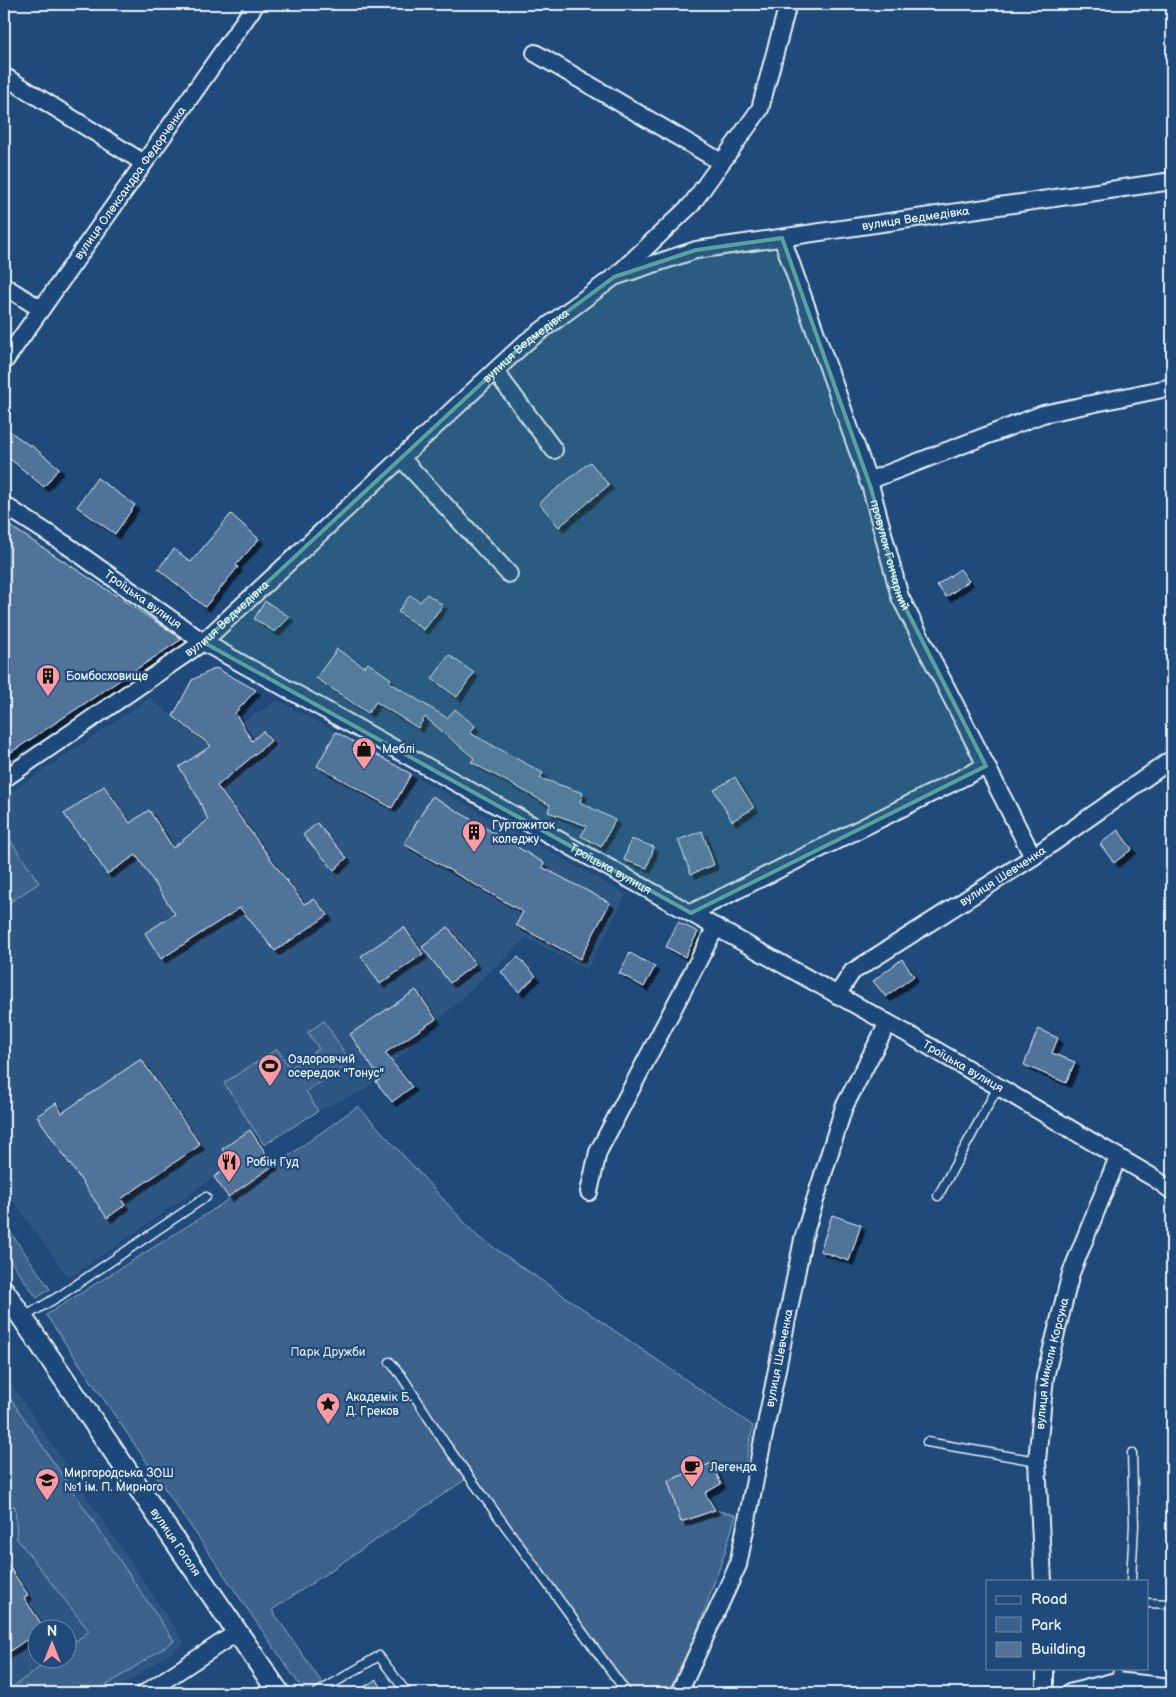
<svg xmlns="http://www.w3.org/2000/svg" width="1176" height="1697" viewBox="0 0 1176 1697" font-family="'Balsamiq Sans',sans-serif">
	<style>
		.built { fill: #2e5683; fill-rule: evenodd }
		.green { fill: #3c628c; stroke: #92aac2 }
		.building { fill: #517399; stroke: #e8f1f8; filter: url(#shadow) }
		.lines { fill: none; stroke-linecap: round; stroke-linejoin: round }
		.service-casing { stroke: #e8f1f8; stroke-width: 11 }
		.minor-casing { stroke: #e8f1f8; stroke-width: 20 }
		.tertiary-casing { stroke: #e8f1f8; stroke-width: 24 }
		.service { stroke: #1f4a7a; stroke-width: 8 }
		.minor { stroke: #1f4a7a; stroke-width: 16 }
		.tertiary { stroke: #1f4a7a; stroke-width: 20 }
		.marked { fill: #5ba19e; fill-opacity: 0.2; stroke: #5ba19e; stroke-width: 4; stroke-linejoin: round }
		.labels { text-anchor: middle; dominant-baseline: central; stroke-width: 4.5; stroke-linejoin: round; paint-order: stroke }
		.street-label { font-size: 12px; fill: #e8f1f8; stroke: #1f4a7a }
		.poi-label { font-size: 12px; fill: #e8f1f8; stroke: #1f4a7a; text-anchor: start }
		.park-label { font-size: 12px; fill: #d7e3ed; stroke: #1f4a7a }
	</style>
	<defs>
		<filter id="shadow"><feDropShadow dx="4.5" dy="4.5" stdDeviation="0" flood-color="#0009"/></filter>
	</defs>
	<rect width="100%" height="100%" fill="#1f4a7a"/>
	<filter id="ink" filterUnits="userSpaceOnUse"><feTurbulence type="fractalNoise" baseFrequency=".02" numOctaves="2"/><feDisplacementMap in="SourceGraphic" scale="10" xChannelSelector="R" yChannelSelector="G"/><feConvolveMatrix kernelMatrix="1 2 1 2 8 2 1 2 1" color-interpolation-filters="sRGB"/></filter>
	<g filter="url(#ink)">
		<!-- built -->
		<g class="built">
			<path d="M150,698L207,743L278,700L336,732L317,766L391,808L411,774L626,894L587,970L526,938L363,1091L318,1111L264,1145L254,1129L250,1130L223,1149L233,1164L69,1278L4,1189V797Z"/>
			<path d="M4,1373L185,1643L112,1693H4ZM38,1630H68V1660H38Z"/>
		</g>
		<!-- green -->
		<g class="green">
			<path d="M4,831L39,883L4,906Z"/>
			<path d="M324,1021L351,1063L306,1091L318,1111L264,1145L224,1083L277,1049L290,1068L319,1049L308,1032Z"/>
			<path d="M358,1106L477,1236L753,1426L744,1472L712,1463L668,1481L681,1522L715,1510L736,1515L725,1552L675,1693H630L469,1477L272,1610L329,1693H305L46,1315L216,1208Z"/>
			<path d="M4,1223L50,1289L37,1298L4,1252Z"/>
			<path d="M4,1389L174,1641L95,1693H4L50,1660H68V1647L89,1631L17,1539L15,1506L4,1507Z"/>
		</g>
		<!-- building -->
		<g class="building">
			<path d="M4,427L30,446L31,445L59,468L44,487L4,454Z"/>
			<path d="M590,462L609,485L559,527L539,503Z"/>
			<path d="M97,478L135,505L115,534L77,507Z"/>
			<path d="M231,514L259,539L236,565L238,567L205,607L158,569L174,549L191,562Z"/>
			<path d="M4,522L182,639L4,757Z"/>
			<path d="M960,569L969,581L946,597L937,585Z"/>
			<path d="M427,594L443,605L424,630L398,612L410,595L420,602Z"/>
			<path d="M265,601L290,617L275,632L254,619Z"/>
			<path d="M337,649L364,667L368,663L391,679L389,682L447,718L455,709L475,726L470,733L543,773L540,778L583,793L580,802L615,820L601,847L581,836L587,826L548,812L550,805L471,762L474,758L425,717L418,728L376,702L368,713L316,678Z"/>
			<path d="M449,655L474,673L457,697L432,679Z"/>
			<path d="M216,668L256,690L235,713L252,741L263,731L271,741L217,786L304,904L314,899L328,915L275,951L240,908L161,959L145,933L175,914L136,855L107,874L83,837L82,839L64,814L104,786L130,823L149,810L173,848L208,820L197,796L179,767L211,746L173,716L192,680Z"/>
			<path d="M336,732L411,774L392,808L317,766Z"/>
			<path d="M735,777L754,808L732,821L714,790Z"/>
			<path d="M432,796L544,863L542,867L610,903L580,959L516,925L523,912L404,844Z"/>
			<path d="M317,823L347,858L334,870L303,835Z"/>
			<path d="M1118,830L1132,849L1114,863L1100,844Z"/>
			<path d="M702,831L714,865L691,874L678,840Z"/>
			<path d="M631,839L654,847L647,868L624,860Z"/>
			<path d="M678,922L698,932L685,957L666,947Z"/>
			<path d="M404,927L423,954L380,984L361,956Z"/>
			<path d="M448,927L475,964L450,983L422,947Z"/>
			<path d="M630,953L655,967L644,987L619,973Z"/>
			<path d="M518,957L536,976L519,992L501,972Z"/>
			<path d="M902,959L914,976L886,997L873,981Z"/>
			<path d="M416,990L436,1019L385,1053L412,1087L392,1102L376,1082L380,1079L350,1034Z"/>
			<path d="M1038,1029L1058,1038L1052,1053L1075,1062L1066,1083L1024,1065Z"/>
			<path d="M141,1059L200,1145L121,1199L125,1205L107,1218L37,1116L56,1103L62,1113Z"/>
			<path d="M250,1130L274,1165L228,1197L214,1177L233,1164L222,1149Z"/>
			<path d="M832,1215L861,1225L849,1261L820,1251Z"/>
			<path d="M712,1463L721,1484L705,1493L715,1510L681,1522L668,1481Z"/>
			<path d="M4,1559L28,1595L24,1598L44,1628L38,1630V1632L4,1655Z"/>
			<path d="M376,1679L386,1693H355Z"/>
		</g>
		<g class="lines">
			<!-- service casing -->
			<g class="service-casing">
				<g id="service">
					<path d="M938,1196L998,1087"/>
					<path d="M24,1317L61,1295L206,1197"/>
					<path d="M390,1362L401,1375L444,1442L627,1693"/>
					<path d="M927,1442L1037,1461"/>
					<path d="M1131,1581L1134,1525L1132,1453"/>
					<path d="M1147,1603L1172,1604"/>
					<path d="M1116,1681L1118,1668"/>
					<path d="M317,1693L379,1656L407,1693"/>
				</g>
			</g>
			<!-- minor casing -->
			<g class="minor-casing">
				<g id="minor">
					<path d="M535,53L721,162"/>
					<path d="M4,76L144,163"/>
					<path id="s1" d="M782,238L871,488L900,597L1033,857"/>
					<path d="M618,274L691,205L760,109L788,4"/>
					<path d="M4,286L41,309"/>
					<path id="s2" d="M4,362L256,4"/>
					<path d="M495,371L554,450"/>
					<path d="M401,458L509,574"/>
					<path d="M868,481L1043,414L1172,387"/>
					<path id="s3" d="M4,505L68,546L203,642L915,1038L1154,1178L1172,1191"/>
					<path id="s4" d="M4,779L203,642L526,342L614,277L696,250L1172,181"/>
					<path d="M691,913L986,766"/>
					<path id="s5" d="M837,995L852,972L1033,857L1172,759"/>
					<path d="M589,1192L598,1152L716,927"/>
					<path id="s6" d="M1043,1581L1037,1461L1045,1377L1071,1273L1118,1157"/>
					<path d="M1045,1668V1693"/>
					<path d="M145,1693L236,1633"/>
					<path id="s7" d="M679,1693L738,1565L803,1239L844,1107L888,1023"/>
					<path d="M1069,1693L1116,1681L1172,1687"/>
				</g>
			</g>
			<!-- tertiary casing -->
			<g class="tertiary-casing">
				<g id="tertiary">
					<path id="s8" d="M4,1291L279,1693"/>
				</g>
			</g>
			<!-- service -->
			<use href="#service" class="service"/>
			<!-- minor -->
			<use href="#minor" class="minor"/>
			<!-- tertiary -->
			<use href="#tertiary" class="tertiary"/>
		</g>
	</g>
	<!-- marked area -->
	<path class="marked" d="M782,238L871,488L900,597L986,766L691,913L203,642L526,342L614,277L696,250Z"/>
	<!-- icons -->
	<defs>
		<g id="building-pin" transform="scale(1.25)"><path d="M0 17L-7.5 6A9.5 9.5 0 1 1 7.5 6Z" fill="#ff9aa2" stroke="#1f4a7a"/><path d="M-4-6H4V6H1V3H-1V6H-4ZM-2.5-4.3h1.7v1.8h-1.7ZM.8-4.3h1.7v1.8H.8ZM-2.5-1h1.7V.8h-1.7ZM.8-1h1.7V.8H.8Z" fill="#111"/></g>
		<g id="shop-pin" transform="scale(1.25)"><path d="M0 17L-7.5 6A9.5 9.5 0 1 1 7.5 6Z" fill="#ff9aa2" stroke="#1f4a7a"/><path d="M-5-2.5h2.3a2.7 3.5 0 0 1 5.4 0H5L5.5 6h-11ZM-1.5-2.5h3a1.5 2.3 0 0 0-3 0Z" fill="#111"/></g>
		<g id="stadium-pin" transform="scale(1.25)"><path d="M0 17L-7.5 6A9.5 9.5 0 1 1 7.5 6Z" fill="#ff9aa2" stroke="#1f4a7a"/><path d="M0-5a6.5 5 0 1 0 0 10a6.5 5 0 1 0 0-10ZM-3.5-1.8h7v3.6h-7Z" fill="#111"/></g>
		<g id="restaurant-pin" transform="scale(1.25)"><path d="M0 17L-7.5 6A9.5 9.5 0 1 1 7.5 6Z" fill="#ff9aa2" stroke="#1f4a7a"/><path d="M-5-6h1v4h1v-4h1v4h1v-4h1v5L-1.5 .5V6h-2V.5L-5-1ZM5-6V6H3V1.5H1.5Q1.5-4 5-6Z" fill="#111"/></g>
		<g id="sight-pin" transform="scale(1.25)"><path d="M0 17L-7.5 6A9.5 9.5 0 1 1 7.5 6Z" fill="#ff9aa2" stroke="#1f4a7a"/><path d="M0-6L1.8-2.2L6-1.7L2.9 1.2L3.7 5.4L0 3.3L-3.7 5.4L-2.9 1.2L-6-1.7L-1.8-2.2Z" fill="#111"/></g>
		<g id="cafe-pin" transform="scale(1.25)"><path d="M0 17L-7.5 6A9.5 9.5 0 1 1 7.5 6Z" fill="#ff9aa2" stroke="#1f4a7a"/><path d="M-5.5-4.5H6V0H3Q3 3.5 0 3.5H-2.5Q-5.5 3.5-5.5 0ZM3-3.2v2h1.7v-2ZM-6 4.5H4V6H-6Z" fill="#111"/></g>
		<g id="school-pin" transform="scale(1.25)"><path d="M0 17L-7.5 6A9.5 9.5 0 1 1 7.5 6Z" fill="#ff9aa2" stroke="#1f4a7a"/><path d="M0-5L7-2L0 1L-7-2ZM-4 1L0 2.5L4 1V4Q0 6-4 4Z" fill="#111"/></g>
	</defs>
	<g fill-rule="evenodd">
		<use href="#building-pin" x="48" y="676"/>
		<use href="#shop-pin" x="364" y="749"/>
		<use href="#building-pin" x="474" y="832"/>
		<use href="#stadium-pin" x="270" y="1066"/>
		<use href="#restaurant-pin" x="229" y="1162"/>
		<use href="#sight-pin" x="328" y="1404"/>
		<use href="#cafe-pin" x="692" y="1467"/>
		<use href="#school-pin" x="47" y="1480"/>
	</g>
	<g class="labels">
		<!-- street labels -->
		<g class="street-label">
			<text stroke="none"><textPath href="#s2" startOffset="219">вулиця Олександра Федорченка</textPath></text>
			<text stroke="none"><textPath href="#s4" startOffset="1100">вулиця Ведмедівка</textPath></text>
			<text stroke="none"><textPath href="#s4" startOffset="680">вулиця Ведмедівка</textPath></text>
			<text stroke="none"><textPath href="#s1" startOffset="335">провулок Гончарний</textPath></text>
			<text stroke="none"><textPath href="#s3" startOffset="168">Троїцька вулиця</textPath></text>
			<text stroke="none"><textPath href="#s4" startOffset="275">вулиця Ведмедівка</textPath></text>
			<text stroke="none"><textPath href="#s3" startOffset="708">Троїцька вулиця</textPath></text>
			<text stroke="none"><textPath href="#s5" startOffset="206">вулиця Шевченка</textPath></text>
			<text stroke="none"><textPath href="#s3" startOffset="1112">Троїцька вулиця</textPath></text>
			<text stroke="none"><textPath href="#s7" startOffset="352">вулиця Шевченка</textPath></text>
			<text stroke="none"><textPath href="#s6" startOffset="219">вулиця Миколи Корсуна</textPath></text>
			<text stroke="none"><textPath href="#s8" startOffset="304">вулиця Гоголя</textPath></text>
		</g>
		<!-- poi labels -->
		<g class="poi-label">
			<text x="66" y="676">Бомбосховище</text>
			<text x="382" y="749">Меблі</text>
			<text x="492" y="825">Гуртожиток<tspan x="492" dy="14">коледжу</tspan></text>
			<text x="288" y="1059">Оздоровчий<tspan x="288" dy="14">осередок "Тонус"</tspan></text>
			<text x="246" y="1162">Робін Гуд</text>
			<text x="346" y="1397">Академік Б.<tspan x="346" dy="14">Д. Греков</tspan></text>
			<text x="710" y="1467">Легенда</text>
			<text x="64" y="1473">Миргородська ЗОШ<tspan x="64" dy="14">№1 ім. П. Мирного</tspan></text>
		</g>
		<!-- park labels -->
		<g class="park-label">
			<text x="328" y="1352">Парк Дружби</text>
		</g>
	</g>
	<!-- margin -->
	<rect width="1176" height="1697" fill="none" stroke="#1f4a7a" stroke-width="20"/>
	<rect x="10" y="10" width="1156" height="1677" fill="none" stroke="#e8f1f8" stroke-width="2" filter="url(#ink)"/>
	<!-- legend -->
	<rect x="986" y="1580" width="162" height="90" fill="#1f4a7a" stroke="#6f8dac"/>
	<rect x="996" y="1596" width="25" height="8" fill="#1f4a7a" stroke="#6f8dac"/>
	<text x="1031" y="1604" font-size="15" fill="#e8f1f8">Road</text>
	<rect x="996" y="1617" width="25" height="15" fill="#3c628c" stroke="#6f8dac"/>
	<text x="1031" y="1630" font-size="15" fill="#e8f1f8">Park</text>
	<rect x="996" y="1642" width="25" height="15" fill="#517399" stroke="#6f8dac"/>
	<text x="1031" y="1654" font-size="15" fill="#e8f1f8">Building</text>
	<!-- north arrow -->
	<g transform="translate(52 1644)"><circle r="24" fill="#1f4a7a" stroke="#6f8dac"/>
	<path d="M0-4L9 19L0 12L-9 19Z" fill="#ff9aa2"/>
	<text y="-8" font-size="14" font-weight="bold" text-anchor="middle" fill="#e8f1f8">N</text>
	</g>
</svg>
